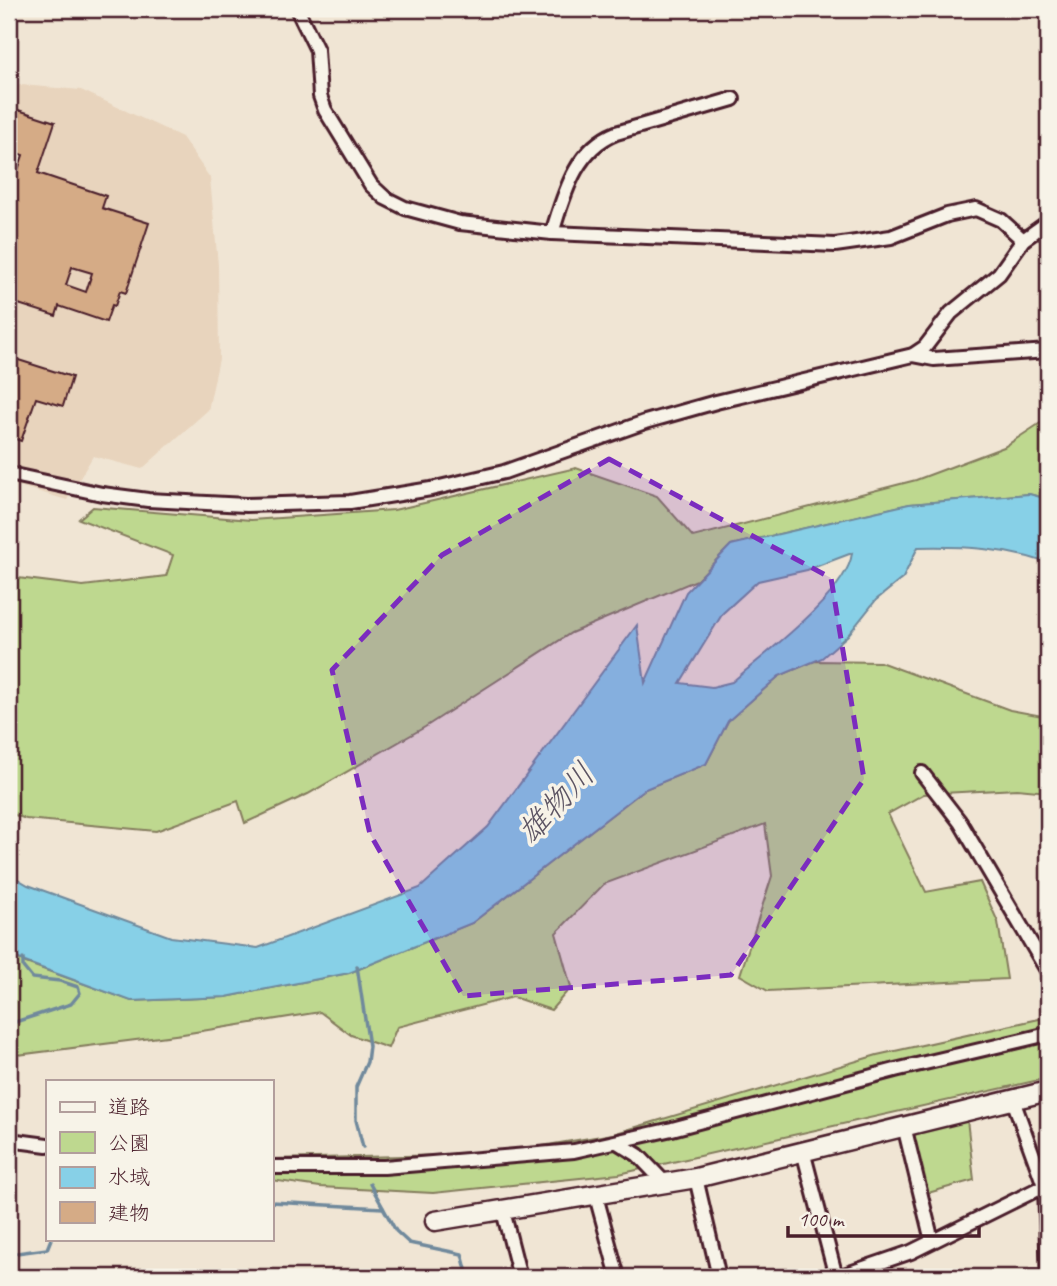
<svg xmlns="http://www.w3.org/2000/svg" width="1057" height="1286" viewBox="0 0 1057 1286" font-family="Caveat,'Klee One',sans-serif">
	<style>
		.built { fill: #e8d4bd }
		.green { fill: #bed88f; stroke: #847c5d; stroke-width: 2 }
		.water { fill: #87d0e7; stroke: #6f899c; stroke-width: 2; fill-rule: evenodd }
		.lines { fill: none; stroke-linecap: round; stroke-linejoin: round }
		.stream { stroke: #6f899c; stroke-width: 3.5 }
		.building { fill: #d5ab86; stroke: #4a1f2b; stroke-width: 2; fill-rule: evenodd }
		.street-casing { stroke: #4a1f2b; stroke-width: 18 }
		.secondary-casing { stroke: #4a1f2b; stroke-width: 23 }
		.street { stroke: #f7f3e8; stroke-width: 12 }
		.secondary { stroke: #f7f3e8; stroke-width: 18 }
		.marked { fill: #7b2cbf; fill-opacity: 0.2; stroke: #7b2cbf; stroke-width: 5; stroke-dasharray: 14 9; stroke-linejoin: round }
		.labels { text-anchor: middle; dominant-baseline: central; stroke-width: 7; stroke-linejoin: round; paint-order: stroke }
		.water-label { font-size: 32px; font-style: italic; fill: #5c5463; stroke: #f7f3e8 }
	</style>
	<rect width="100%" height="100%" fill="#f0e5d4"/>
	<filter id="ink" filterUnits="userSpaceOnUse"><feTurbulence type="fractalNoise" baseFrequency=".0143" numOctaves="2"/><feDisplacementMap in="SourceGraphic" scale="14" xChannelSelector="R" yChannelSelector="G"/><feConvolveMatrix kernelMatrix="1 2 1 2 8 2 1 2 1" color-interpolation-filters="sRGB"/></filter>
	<g filter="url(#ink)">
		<!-- built -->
		<path class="built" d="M9,84L81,90L182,137L210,178L218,265L219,359L208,410L142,469L93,456L67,500L9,483Z"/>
		<!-- green -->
		<g class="green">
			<path d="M1048,418V499L1029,494L910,504L731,545L697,580L571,633L425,727L308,794L245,823L238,801L156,831L26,819L9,813V577L83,586L166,576L173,555L79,519L93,507L251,520L394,510L576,468L657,496L693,537L916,480L1004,447Z"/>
			<path d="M815,661L880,662L1010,710L1048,717V792L1017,789L924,794L888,814L926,892L980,882L998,922L1007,979L768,991L740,975L772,876L765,824L604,884L556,933L571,987L551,1010L513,997L397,1027L388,1048L351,1035L320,1012L183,1034L9,1056V953L26,963L132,1001L226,997L349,973L472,923L645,789L706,764L728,721L779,676Z"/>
			<path d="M1048,1017V1078L619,1174L433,1193L320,1187L271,1180V1159L494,1154L613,1134L877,1055Z"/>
			<path d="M966,1111L974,1180L921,1195L904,1126Z"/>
		</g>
		<!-- water -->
		<path class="water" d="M1029,494L1048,499V563C1004,548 964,546 918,547L903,578L876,600L848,635L822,658L779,676L728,721L706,764L645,789L472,923L349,973L226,997L131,1001L25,962L9,954V874L28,885L171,937L258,948L420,888L488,827L637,625L645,683L686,592L731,545L909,504ZM852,553C848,593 763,655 732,682L712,687L680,683L723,613L758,581L807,570Z"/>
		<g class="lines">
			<!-- stream -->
			<g class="stream">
				<path d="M357,966L369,1046L367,1062L356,1087V1120L363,1147"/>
				<path d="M9,1024L71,1004L80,993L78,987L60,981L32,978L23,967V959"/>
				<path d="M370,1184L396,1231L409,1243L462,1254L468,1277"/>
				<path d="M271,1202L383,1208"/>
				<path d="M9,1254L47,1249L51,1239"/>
			</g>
		</g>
		<!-- building -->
		<g class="building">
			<path d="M9,107L55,122L38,173L106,196L102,208L149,223L126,293L120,291L115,306L112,305L106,322L59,306L56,316L9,301V197L23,155L9,150ZM72,267L92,273L86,292L66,285Z"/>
			<path d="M9,357L72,377L63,406L36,398L21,441L9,437Z"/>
		</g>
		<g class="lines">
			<!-- street casing -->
			<g class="street-casing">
				<g id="street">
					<path d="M297,9L317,50L320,96L325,110L371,185L385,198L405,208L460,223L552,233L835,245L891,237L947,215L976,209L1001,220L1023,240"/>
					<path d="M552,233C564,195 575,149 616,133L733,99"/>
					<path d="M913,355L934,359L1048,351"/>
					<path d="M9,474L102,494L148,500L246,505L350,502L431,489L504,472L645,422L716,402L913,355L925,347L951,313L999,274L1023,240L1048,222"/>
					<path d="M922,773L960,822L1048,972"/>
					<path d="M1013,1100L1045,1188L1048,1277"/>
					<path d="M904,1126L932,1241"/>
					<path d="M9,1140L47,1145"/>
					<path d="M617,1142L638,1155L665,1183"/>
					<path d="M803,1151L836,1277"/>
					<path d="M271,1167H384L574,1151L672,1129L895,1070L1048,1034"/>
					<path d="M696,1178L719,1277"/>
					<path d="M596,1196L618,1277"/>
					<path d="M503,1211L520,1277"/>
					<path d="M838,1277L911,1252L1036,1190L1048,1188"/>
				</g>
			</g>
			<!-- secondary casing -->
			<g class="secondary-casing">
				<path id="secondary" d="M435,1221L696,1178L1048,1091"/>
			</g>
			<!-- street -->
			<use href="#street" class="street"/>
			<!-- secondary -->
			<use href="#secondary" class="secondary"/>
		</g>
	</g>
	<!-- marked area -->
	<path class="marked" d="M609,459L831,578L864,779L731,975L463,996L370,834L332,670L442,555Z"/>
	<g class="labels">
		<!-- water labels -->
		<g class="water-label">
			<text transform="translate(556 803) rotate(-47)">雄物川</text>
		</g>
	</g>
	<!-- margin -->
	<rect width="1057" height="1286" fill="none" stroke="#f7f3e8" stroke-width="35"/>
	<rect x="18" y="18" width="1022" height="1251" fill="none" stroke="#4a1f2b" stroke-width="2.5" filter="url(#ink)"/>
	<!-- legend -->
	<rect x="46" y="1080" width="228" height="161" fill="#f7f3e8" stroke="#b29e9c" stroke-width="2"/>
	<rect x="60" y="1102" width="35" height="10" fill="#f7f3e8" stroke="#b29e9c" stroke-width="2"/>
	<text x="108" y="1114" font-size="21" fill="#4a1f2b">道路</text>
	<rect x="60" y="1132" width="35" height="21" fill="#bed88f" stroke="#b29e9c" stroke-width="2"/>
	<text x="108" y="1150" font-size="21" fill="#4a1f2b">公園</text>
	<rect x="60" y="1167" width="35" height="21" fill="#87d0e7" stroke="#b29e9c" stroke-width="2"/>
	<text x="108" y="1184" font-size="21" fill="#4a1f2b">水域</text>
	<rect x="60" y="1202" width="35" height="21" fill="#d5ab86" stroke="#b29e9c" stroke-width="2"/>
	<text x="108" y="1220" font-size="21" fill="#4a1f2b">建物</text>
	<!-- scale -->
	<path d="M788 1226v10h191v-10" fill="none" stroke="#4a1f2b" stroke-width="3.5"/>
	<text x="798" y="1226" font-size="21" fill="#4a1f2b" stroke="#f7f3e8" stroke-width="5" paint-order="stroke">100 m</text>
</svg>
